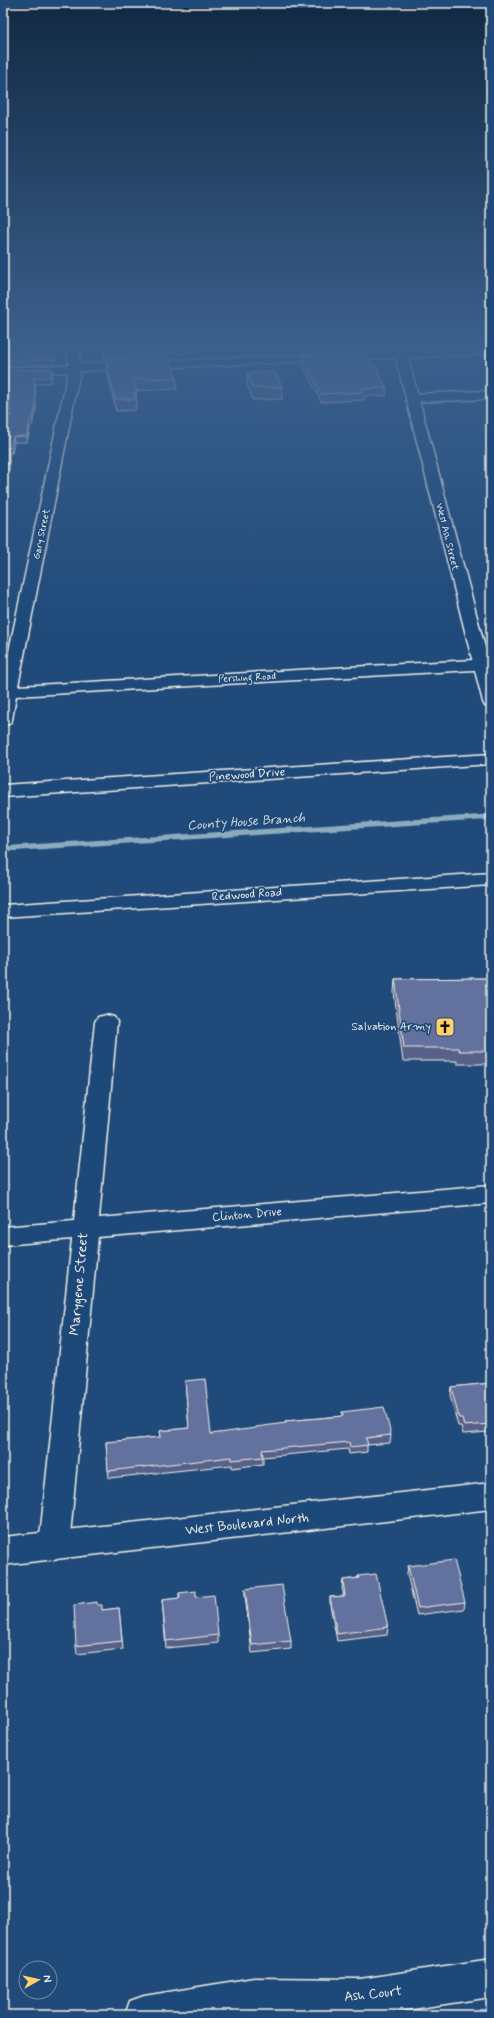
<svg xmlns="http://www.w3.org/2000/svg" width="494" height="2018" viewBox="0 0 494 2018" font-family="Mynerve,sans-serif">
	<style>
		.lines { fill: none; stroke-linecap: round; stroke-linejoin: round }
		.stream { stroke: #8cabbf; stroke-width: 5.5 }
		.street-casing { stroke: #f4f1e8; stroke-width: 3 }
		.secondary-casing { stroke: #f4f1e8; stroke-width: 3 }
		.street { fill: #1f4a7a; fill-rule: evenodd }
		.secondary { fill: #1f4a7a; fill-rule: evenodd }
		.wall { fill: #566188; stroke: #f4f1e8 }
		.shaded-wall { fill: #464f6f; stroke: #f4f1e8 }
		.building { fill: #64719e; stroke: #f4f1e8 }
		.labels { text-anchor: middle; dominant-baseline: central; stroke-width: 3.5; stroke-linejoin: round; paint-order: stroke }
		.far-street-label { font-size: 10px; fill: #f4f1e8; stroke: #1f4a7a }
		.street-label { font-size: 12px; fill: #f4f1e8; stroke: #1f4a7a }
		.poi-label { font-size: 12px; fill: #f4f1e8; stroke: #1f4a7a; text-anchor: end }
		.water-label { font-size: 13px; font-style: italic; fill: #dae0de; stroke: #1f4a7a }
		.near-street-label { font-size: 14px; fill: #f4f1e8; stroke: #1f4a7a }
	</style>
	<rect width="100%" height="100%" fill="#1f4a7a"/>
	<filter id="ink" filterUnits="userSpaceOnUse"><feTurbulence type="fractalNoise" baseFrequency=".025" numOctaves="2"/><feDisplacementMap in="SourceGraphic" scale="8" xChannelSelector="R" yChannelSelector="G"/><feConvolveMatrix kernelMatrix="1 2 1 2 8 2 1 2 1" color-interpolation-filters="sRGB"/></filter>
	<g filter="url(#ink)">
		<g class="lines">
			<!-- stream -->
			<path class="stream" d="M3,849L491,817"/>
			<!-- street casing -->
			<g class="street-casing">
				<g id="street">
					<path d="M67,347H79L80,364L491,348V354L80,371L18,686L491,659V669L16,696L12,720L9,724L3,725V679L68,372L3,374V368L69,365Z"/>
					<path d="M491,391V399L412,402L406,398L412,394Z"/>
					<path d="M491,754V764L3,797V785Z"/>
					<path d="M491,873V885L3,917V905Z"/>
					<path d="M106,1015L114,1017L117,1022L99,1218L491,1185V1203L98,1237L69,1546L65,1556L54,1560L43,1556L39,1546L72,1239L3,1245V1227L74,1221L95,1022L98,1017Z"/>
					<path d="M491,1959V1997L373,2015H125L130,2001L144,1996L254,1978L360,1979Z"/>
				</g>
			</g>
			<!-- secondary casing -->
			<g class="secondary-casing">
				<g id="secondary">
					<path d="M393,347H405L491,670V707L485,706L483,702Z"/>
					<path d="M491,1483V1509L3,1565V1537Z"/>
				</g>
			</g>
			<!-- street -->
			<use href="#street" class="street"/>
			<!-- secondary -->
			<use href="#secondary" class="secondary"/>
		</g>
		<!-- wall -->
		<g class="wall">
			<path d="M16,347H57V351L54,364L10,366L9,361L17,350Z"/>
			<path d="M102,347H197V352L167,354V358L176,378L177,389L136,391L137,405H135L136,410L116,411L107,371L106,361L105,362Z"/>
			<path d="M294,347H317L318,353L297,354Z"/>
			<path d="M302,356L371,365L387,388L386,396H364V400L321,402L302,363Z"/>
			<path d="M52,369V374L51,382L35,384L36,412L32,425L30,427L27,442H14L12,453H9V470H4L3,478V416H11L7,370Z"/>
			<path d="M247,373L282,387V399L253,400L247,384Z"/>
			<path d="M491,978V1064H457V1061H403L394,992L395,979Z"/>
			<path d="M185,1381L211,1434L256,1429L285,1423V1421L342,1416V1412L391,1435L390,1443L367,1445V1452L349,1454L348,1449L263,1457V1464L232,1468V1465L109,1478L106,1442L161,1437L160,1431L189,1428Z"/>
			<path d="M491,1383V1424H490L488,1432L463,1434L461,1426H458L450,1395L451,1387Z"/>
			<path d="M408,1566L465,1602L464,1609L417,1615L407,1574Z"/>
			<path d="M358,1576L388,1627L387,1635L337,1641L330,1605V1597L344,1596L342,1588L343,1580L358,1578Z"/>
			<path d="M245,1589L291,1641V1649L252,1653L245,1596Z"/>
			<path d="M179,1593L196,1597L218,1635V1643L166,1648L162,1600L179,1598Z"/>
			<path d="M97,1605L102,1610L119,1608L123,1649L77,1654L76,1646Z"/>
		</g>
		<!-- shaded-wall -->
		<g class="shaded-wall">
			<path d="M57,347V351L54,364V359Z"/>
			<path d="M52,369V374L51,382L35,384L36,412L32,425L30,427L27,442V436L34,378Z"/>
			<path d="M13,437L14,442L12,453L11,447Z"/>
			<path d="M8,447L9,453V470L8,464Z"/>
			<path d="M4,464V470L3,478V470Z"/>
		</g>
		<!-- building -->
		<g class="building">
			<path d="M17,347H56L54,359L9,361L12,350H17Z"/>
			<path d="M103,347H197L165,349L167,354L104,357Z"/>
			<path d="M297,347H317L318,348L298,349Z"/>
			<path d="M366,355L371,365H375L387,388L362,389L364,392L321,394L302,356Z"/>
			<path d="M170,357L176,378L133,379L137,393H134L135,399H115L106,360Z"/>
			<path d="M52,369L50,377L34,378L36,406L32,420L30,421L27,436L13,437L11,447H8V464H4L3,470V416H11L7,370Z"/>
			<path d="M275,371L282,387L253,388L247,373Z"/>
			<path d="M491,978V1051H459L458,1048H404L395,979Z"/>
			<path d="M205,1379L211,1434L256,1428V1427L286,1423L285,1421L343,1416L342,1412L384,1407L391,1435L366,1438L368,1445L350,1447L349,1442L262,1450L263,1457L232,1460V1457L108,1471L106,1442L161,1437L160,1431L189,1428L185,1381Z"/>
			<path d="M491,1383V1416L488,1417L490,1424L464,1426L462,1418H459L451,1387Z"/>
			<path d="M454,1560L465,1602L418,1608L408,1566Z"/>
			<path d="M376,1574L388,1627L337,1634L330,1597L345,1596L343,1580L359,1578L358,1576Z"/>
			<path d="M282,1585L291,1641L252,1645L245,1589Z"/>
			<path d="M196,1591V1597L214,1595L218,1635L166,1641L162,1600L180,1598L179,1593Z"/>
			<path d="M97,1602V1605H102V1610L119,1608L122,1641L76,1646L74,1605Z"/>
		</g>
	</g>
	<!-- sky -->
	<linearGradient id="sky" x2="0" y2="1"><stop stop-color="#112943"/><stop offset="0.55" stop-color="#3c608d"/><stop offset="1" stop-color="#3c608d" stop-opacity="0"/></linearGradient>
	<rect width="494" height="630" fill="url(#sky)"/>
	<!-- icons -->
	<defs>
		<g id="church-square" transform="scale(1)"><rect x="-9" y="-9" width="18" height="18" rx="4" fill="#ffd166" stroke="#1f4a7a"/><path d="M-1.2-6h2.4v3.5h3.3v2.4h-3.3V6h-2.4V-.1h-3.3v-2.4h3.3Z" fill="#111"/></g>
	</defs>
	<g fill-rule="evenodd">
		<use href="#church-square" x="445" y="1027"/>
	</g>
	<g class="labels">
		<!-- far-street labels -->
		<g class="far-street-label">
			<text transform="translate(42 534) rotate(-78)">Gary Street</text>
			<text transform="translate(447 537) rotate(76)">West Ash Street</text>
			<text transform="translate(247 678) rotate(-3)">Pershing Road</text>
		</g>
		<!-- street labels -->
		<g class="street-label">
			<text transform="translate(247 775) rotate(-4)">Pinewood Drive</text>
			<text transform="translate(247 895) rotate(-4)">Redwood Road</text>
			<text transform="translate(247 1215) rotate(-5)">Clinton Drive</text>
		</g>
		<!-- poi labels -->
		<g class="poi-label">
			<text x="431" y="1027">Salvation Army</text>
		</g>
		<!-- water labels -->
		<g class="water-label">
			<text transform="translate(246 822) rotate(-4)">County House Branch</text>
		</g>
		<!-- near-street labels -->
		<g class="near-street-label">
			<text transform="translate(79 1284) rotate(-85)">Marygene Street</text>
			<text transform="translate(247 1524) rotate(-6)">West Boulevard North</text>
			<text transform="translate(373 1994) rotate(-6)">Ash Court</text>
		</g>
	</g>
	<!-- margin -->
	<rect width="494" height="2018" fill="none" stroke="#1f4a7a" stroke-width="16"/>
	<rect x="8" y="8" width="478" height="2002" fill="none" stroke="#f4f1e8" stroke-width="1.5" filter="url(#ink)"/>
	<!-- north arrow -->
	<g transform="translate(38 1980) rotate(82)"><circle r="19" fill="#1f4a7a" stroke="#748da6"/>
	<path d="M0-3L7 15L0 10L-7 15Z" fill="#ffd166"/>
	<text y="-6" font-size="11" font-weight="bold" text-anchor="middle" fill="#f4f1e8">N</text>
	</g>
</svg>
